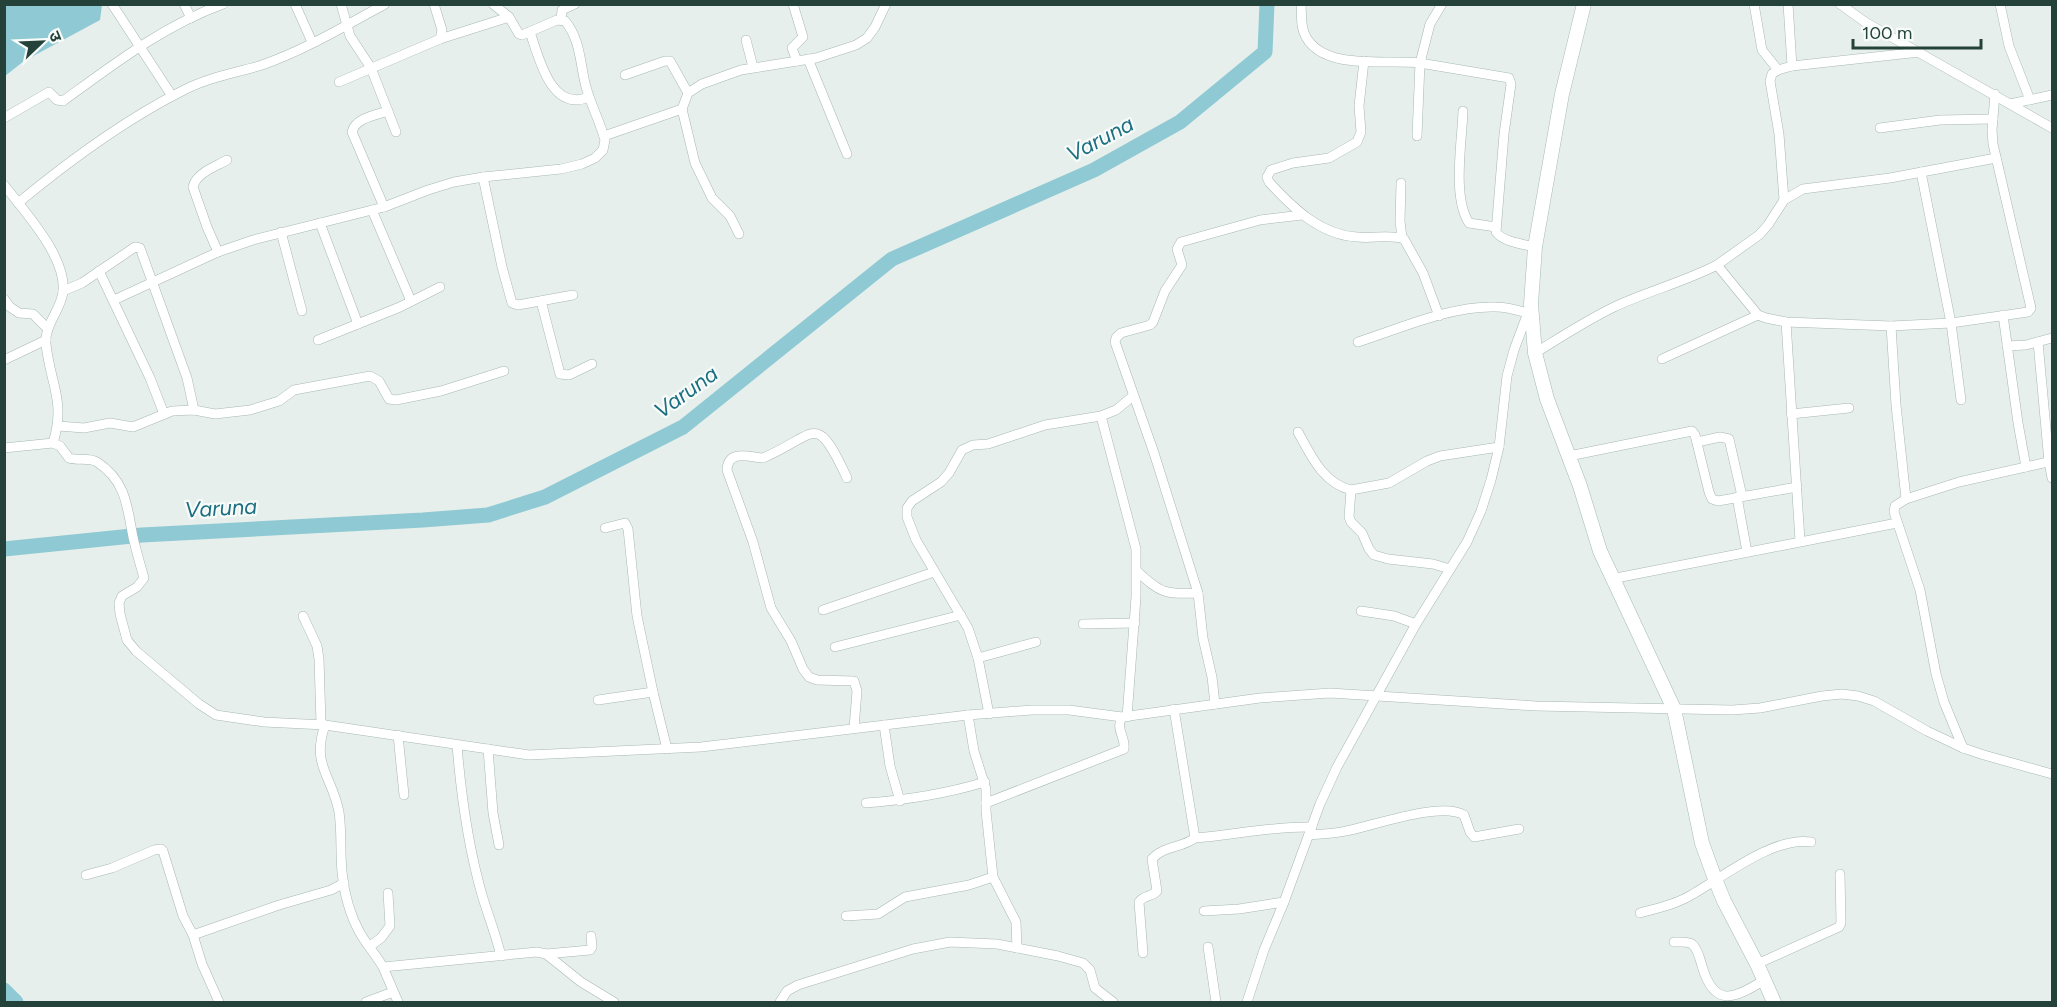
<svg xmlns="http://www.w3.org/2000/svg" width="2057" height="1007" viewBox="0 0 2057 1007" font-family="Figtree,'Noto Sans Devanagari',sans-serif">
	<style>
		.water { fill: #8ec9d4 }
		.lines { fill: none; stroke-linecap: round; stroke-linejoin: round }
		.river { stroke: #8ec9d4; stroke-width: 15 }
		.street-casing { stroke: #a8b8b2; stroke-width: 10 }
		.secondary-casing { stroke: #a4bbb3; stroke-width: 15 }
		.street { stroke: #fff; stroke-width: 9 }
		.secondary { stroke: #fff; stroke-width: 14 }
		.labels { text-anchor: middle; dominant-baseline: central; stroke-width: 4.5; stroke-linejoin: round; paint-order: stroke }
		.water-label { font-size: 22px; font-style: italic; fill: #1c6f80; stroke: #f7fbf9 }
	</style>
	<rect width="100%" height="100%" fill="#e6efeb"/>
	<!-- water -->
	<path class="water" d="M5,4H102V5L100,20L24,61L5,76Z"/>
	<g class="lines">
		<!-- river -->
		<g class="river">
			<path d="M4,549L142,535L423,520L488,515L545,497L683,427L892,259L1094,170L1180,122L1265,52L1267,4"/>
			<path d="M4,990L16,1002"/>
		</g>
		<!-- street casing -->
		<g class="street-casing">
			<g id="street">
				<path d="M112,4L172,96"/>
				<path d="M184,4L191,18"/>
				<path d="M295,4L312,42"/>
				<path d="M341,4L350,36L371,68L396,132"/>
				<path d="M793,4L803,37L792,48L797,61"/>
				<path d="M1301,4C1302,15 1300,27 1306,37C1325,71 1386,59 1420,63L1430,24L1442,4"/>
				<path d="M1754,4L1762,50L1778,70"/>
				<path d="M1788,4L1792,66"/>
				<path d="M1840,4L1865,22L2052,128"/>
				<path d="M2000,4L2009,46L2030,100"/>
				<path d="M561,19L562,10L575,4"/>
				<path d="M530,32C539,58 551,113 589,97"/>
				<path d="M440,39L509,17"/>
				<path d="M746,40L753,67"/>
				<path d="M808,59L847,154"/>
				<path d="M1364,61L1359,106L1361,132L1357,142L1329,158L1293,163L1271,170L1267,177L1269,182C1293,208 1320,235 1357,237C1373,239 1389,234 1404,239L1423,273L1439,316"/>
				<path d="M625,75L665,61H670L688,93"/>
				<path d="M339,82L440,39L442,30L434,4"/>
				<path d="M2010,104L2052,95"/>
				<path d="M1463,111C1462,142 1452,197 1469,223L1496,227"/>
				<path d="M4,118L49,92L57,100L63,101C114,64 163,26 223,4"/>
				<path d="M1880,128L1940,120L1993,119"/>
				<path d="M604,136L682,109"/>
				<path d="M1417,136L1420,63L1509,78L1511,84L1504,134L1496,232C1503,242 1523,244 1535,247"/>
				<path d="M1921,172L1951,323L1961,400"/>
				<path d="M483,177L502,267L512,303L518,305L573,295"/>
				<path d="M1401,183L1400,221L1402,238"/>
				<path d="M4,185C24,211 67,257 63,292C61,310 44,325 46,344C50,384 66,400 53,443"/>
				<path d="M1784,200L1779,134L1770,81L1772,74L1778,70L1792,66L1920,52"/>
				<path d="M18,203C70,160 124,120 184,90C209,77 236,73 262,65C303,51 347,25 385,4"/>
				<path d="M384,207L352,132C355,118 376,115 388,111"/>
				<path d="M372,210L411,301"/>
				<path d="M320,223L358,324"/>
				<path d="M281,232L302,311"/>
				<path d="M739,234L730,216L712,198L695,163L682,109L688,93L702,84L741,70L816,58L856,45L867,38L875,27L886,4"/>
				<path d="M218,252L207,227L193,187C196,173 215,167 227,160"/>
				<path d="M1717,265L1759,235L1768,225L1784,200L1803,189L1890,178L1996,158"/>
				<path d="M99,271L150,378L164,414"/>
				<path d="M63,291L82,283L135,247L140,248L187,378L194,410"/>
				<path d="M4,299L10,307L19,313L33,314L48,329"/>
				<path d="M114,300L218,252L253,240L384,207L428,190L454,182L483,177L561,169L582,164L595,158L603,150L605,140C600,122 591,105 586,87C580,65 581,40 565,21L557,20L522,35L519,34L509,17L493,4"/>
				<path d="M541,301L560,374L569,375L592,364"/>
				<path d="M2003,315L2018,423L2026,467"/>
				<path d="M1786,322L1800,541"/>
				<path d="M1891,326L1896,405L1906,499L1895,506L1894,512L1920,590L1936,674L1944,702L1963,748"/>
				<path d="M318,340L400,307L440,287"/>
				<path d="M1358,342C1399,329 1452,305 1496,307C1507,307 1517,310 1528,313"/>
				<path d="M2038,342L2049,462L2052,478"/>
				<path d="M2007,346L2026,345L2052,338"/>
				<path d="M1535,353C1561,337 1587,320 1614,307C1648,291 1684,282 1717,265L1758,315L1766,318L1786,322L1891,326L1951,323L2028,312L2031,308L1993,144L1992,130L1995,94"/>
				<path d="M1662,359L1758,315"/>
				<path d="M4,360L46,340"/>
				<path d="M1791,414L1849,408"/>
				<path d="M1101,416L1136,549V597L1127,717"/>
				<path d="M58,426L84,428L110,423L133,427L172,411L194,410L215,414L250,410L279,401L294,390L370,376L379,381L389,399L396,400L441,391L504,371"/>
				<path d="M1298,432C1311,456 1323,483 1351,490L1349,517L1351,522L1362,533L1369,549L1374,555L1388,559L1433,564L1450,569"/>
				<path d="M1697,442L1720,437L1729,439L1742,496"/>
				<path d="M4,448L53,443L60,446L69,458C78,461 89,457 97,462C126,481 127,506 133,537C136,550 140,564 144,578L137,587L122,596L119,603L120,614L127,640L136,651L199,704L216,715L264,722L325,725L529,755L701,747L968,715L1032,710H1069L1122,717L1260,698L1330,693L1536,706L1732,710L1760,708L1822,696L1842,694L1858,696L1874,701L1927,731L1963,748L1984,755L2052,774"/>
				<path d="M1569,456L1692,431L1695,435L1709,492L1712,499L1718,501L1797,487"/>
				<path d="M847,478C815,409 817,435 763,458C749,457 728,449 727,470L753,542L771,608L791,641L803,669L809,677L817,680L854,681L857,691L854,728"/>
				<path d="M1351,490L1389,483L1427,461L1440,456L1499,447"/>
				<path d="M1737,497L1747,552"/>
				<path d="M1906,499L1959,482L2052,461"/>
				<path d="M605,528L625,523L628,529L637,616L653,692L667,749"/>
				<path d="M1137,571C1161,594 1165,594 1198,593"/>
				<path d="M1611,579L1897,523"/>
				<path d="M823,610L934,572"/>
				<path d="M1361,611L1394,616L1416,624"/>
				<path d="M303,616L317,646L319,659L321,724"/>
				<path d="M1083,624L1135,623"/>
				<path d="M835,647L961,615"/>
				<path d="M978,658L1036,642"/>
				<path d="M598,700L653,692"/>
				<path d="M1215,704L1212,677L1203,638L1198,593L1154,453L1115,342L1116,338L1121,333L1150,325L1153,322L1165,291L1182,265L1177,249L1181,242L1260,220L1302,215"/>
				<path d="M989,714L978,658L968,628L916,540L907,517V508L912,501L941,482L949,473L962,450L973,445L988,444L1045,425L1101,416L1116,410L1133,396"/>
				<path d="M968,715L974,751L986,789V811L993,877L1016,922L1017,948"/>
				<path d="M325,725C311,766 332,775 339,812C342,832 340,852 342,872C344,892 350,915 360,933C367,945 376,955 383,967L537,952L546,954L581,982L614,1002"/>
				<path d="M884,725L890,766L900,801"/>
				<path d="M398,735L404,795"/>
				<path d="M457,745C461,795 468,846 482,895C488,915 496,935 501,956"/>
				<path d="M488,749L493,813L499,845"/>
				<path d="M866,803C907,800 945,794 985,782"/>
				<path d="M986,803L1124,749C1126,737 1115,730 1122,717"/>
				<path d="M1309,835C1321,834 1334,834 1346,831C1373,826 1440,801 1464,815L1470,832L1474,837L1519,829"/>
				<path d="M1195,838C1234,835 1272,826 1312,827"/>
				<path d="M86,875L112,868L154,850L161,849L163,851L183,916L193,935L202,964L219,1002"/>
				<path d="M1204,911L1239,909L1284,902"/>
				<path d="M1640,913C1658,908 1677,904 1693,894C1723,877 1774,836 1811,842"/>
				<path d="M846,916L878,914L905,897L969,885L993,877"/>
				<path d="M193,935L279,905L331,890L344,883"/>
				<path d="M1674,942C1680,942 1687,941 1692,944C1698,949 1700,959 1702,966C1714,1007 1733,1000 1764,980"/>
				<path d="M370,946L381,938L390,926L388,893"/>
				<path d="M1208,947L1216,1002"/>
				<path d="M1143,953L1139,902C1143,895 1152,897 1157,891L1152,859C1163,846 1182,848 1195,838L1174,709"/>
				<path d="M546,954L590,950L592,947L591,936"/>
				<path d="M1757,964L1839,927L1841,923L1840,874"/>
				<path d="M383,967L398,1002"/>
				<path d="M366,1002L393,992"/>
				<path d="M780,1002L787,991L798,985L913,949L950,942L973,943L997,944L1058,956L1083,963L1090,970L1095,988L1113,1002"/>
				<path d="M1247,1002L1264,950L1284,902L1320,804L1337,767L1416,624L1467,542L1481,511L1491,480L1499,447L1507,376L1514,350L1530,307"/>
			</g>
		</g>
		<!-- secondary casing -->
		<g class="secondary-casing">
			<path id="secondary" d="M1584,4L1562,94L1535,247L1531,304L1535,353L1547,399L1580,486L1600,551L1674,709L1702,843L1715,879L1724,901L1757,964L1774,1002"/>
		</g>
		<!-- street -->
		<use href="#street" class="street"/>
		<!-- secondary -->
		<use href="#secondary" class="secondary"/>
	</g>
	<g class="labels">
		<!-- water labels -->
		<g class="water-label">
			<text transform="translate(1100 139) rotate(-28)">Varuna</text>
			<text transform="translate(686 392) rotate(-36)">Varuna</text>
			<text transform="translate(221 508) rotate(-3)">Varuna</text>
		</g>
	</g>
	<!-- border -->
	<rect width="2057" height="1007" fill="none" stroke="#24423a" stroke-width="12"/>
	<!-- north arrow -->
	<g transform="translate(42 42) rotate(67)" stroke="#f7fbf9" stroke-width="4.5" paint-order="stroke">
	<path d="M0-4.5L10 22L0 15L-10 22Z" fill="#24423a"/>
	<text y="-9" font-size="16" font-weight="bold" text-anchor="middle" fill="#24423a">उ</text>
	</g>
	<!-- scale -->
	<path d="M1853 39v9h128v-9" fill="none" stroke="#24423a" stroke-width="3"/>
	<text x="1862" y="39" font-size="18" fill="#24423a" stroke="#f7fbf9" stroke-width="4.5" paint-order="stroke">100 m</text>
</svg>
